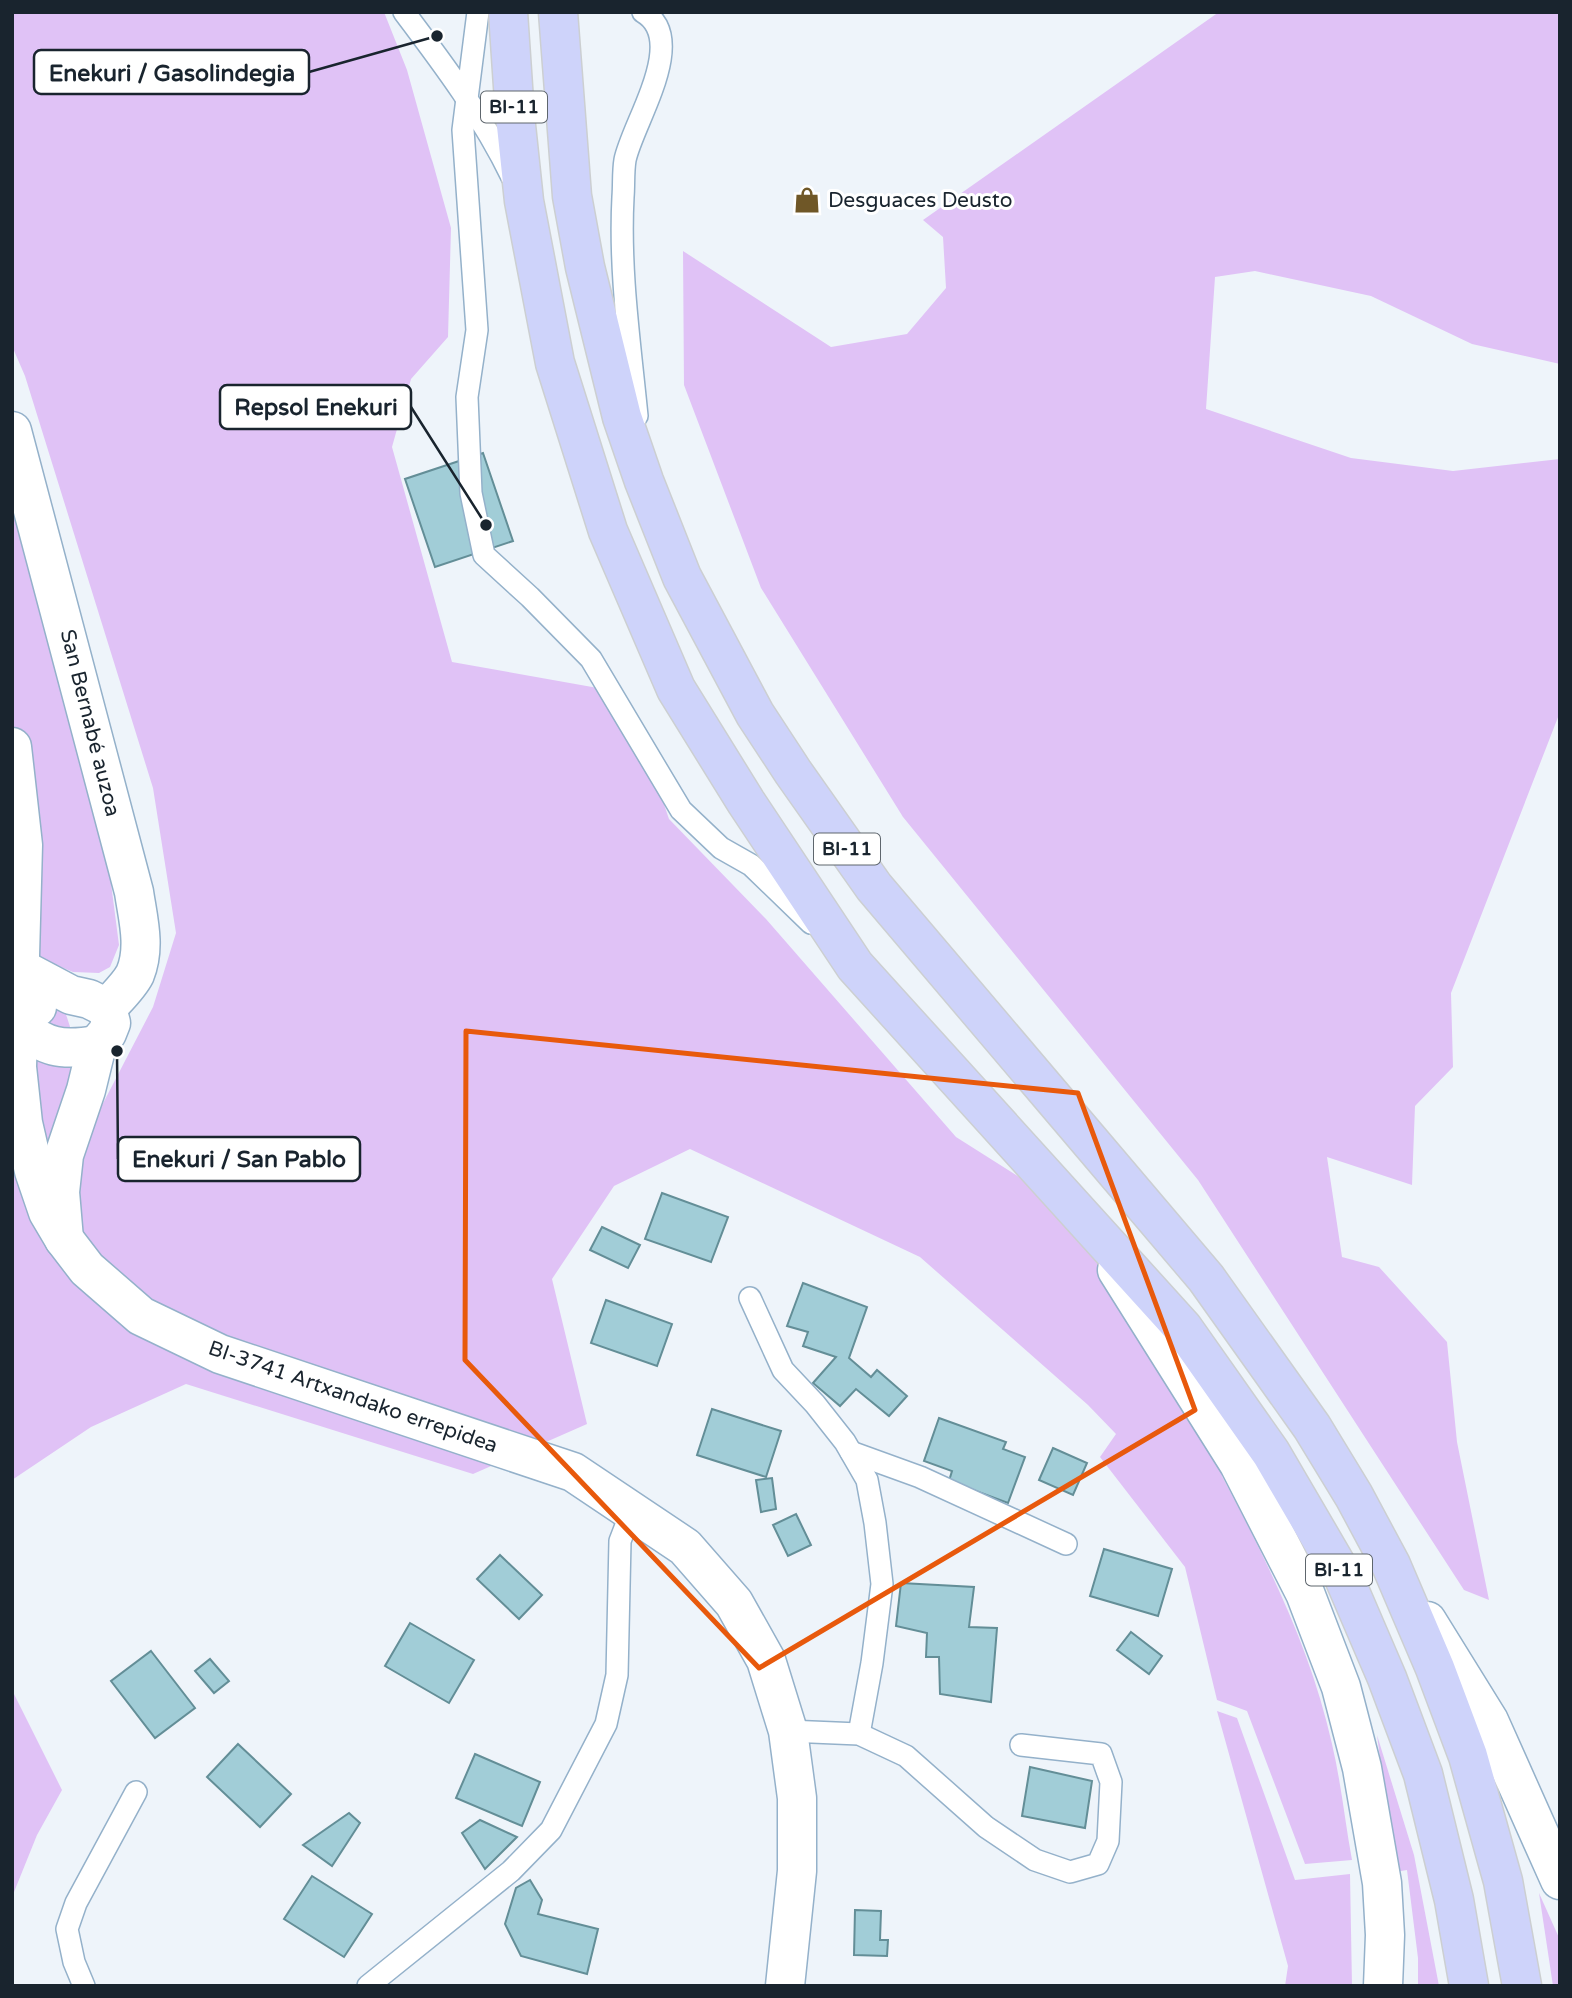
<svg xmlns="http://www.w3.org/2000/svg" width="1572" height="1998" viewBox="0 0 1572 1998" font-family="'Varela Round',sans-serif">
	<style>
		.green { fill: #e0c2f6 }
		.building { fill: #a1cdd7; stroke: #638e97; stroke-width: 2 }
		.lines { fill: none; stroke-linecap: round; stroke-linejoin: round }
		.service-casing { stroke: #94b1ca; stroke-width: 24 }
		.minor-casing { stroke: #94b1ca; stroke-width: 41 }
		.tertiary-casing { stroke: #94b1ca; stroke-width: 41 }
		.primary-casing { stroke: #cccfd1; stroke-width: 41 }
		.service { stroke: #fff; stroke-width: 21 }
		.minor { stroke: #fff; stroke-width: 38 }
		.tertiary { stroke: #fff; stroke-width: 38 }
		.primary { stroke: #ced3fa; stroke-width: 38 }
		.marked { fill: none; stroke: #e8590c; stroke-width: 5; stroke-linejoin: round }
		.labels { text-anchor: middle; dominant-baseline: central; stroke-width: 6; stroke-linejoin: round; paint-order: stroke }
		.shield { fill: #fff; stroke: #5e666d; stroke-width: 2 }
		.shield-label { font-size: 19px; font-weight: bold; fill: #19242e }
		.poi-label { font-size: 21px; fill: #19242e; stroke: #fff; text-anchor: start }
		.street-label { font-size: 21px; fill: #19242e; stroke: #fff }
		.leader { fill: none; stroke: #19242e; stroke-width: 2.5 }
		.callout-dot { fill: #19242e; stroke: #fff; stroke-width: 2.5 }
		.callout { fill: #fff; stroke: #19242e; stroke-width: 2.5 }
		.callout-label { font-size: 23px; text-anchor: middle; font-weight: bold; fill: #19242e }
	</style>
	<rect width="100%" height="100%" fill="#eef4fa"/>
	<!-- green -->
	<g class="green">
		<path d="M12,12H384L407,70L451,228L448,337L411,379L392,447L452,662L609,690L648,757L669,819L766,919L956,1137L1084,1218L1239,1464L1222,1476C1267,1561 1311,1649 1332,1744C1341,1782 1345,1822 1352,1860L1305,1864L1247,1711L1217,1700L1185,1567L1100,1457L1116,1434L1088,1405L920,1257L690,1149L614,1186L552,1279L587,1424L473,1474L186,1384L91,1427L12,1480V491L109,868L119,945L110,967L99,973L73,972L49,962L98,1113L153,1007L176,933L153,788L25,376L12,346Z"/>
		<path d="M1219,12H1560V364L1472,344L1371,296L1255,271L1215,277L1206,409L1351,458L1453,471L1560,459V712L1451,993L1453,1067L1415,1106L1412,1185L1327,1157L1342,1257L1379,1267L1447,1342L1457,1442L1489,1600L1464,1590L1198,1180L903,817L761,588L684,385L683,251L831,347L907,334L946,288L943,237L923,220Z"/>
		<path d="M12,1690L62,1790L37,1835L12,1897Z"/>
		<path d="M1217,1711L1237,1718L1295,1880L1350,1874L1352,1986H1285L1288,1966Z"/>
		<path d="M1377,1735L1414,1855L1439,1986H1418V1958L1407,1870L1395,1872Z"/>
		<path d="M1539,1893L1560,1940V1986H1553Z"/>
	</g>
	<!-- building -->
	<g class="building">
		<path d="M483,453L513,541L435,567L405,479Z"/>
		<path d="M662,1193L728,1217L711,1262L645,1239Z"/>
		<path d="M602,1227L640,1245L628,1268L590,1250Z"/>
		<path d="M803,1283L867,1307L849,1358L871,1377L877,1370L907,1396L889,1416L856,1389L840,1406L813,1383L836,1357L803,1346L808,1332L787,1326Z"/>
		<path d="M606,1300L672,1324L657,1366L591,1343Z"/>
		<path d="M712,1409L781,1431L766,1477L697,1455Z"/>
		<path d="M939,1418L1006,1442L1003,1449L1025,1457L1008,1503L949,1481L952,1471L924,1461Z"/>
		<path d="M1053,1448L1087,1463L1073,1495L1039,1480Z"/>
		<path d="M772,1478L776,1509L761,1512L756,1480Z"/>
		<path d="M796,1514L811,1545L788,1556L773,1525Z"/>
		<path d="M1104,1549L1172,1569L1158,1616L1090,1596Z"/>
		<path d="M500,1555L542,1595L519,1619L477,1579Z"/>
		<path d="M901,1583L974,1587L969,1627L997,1628L991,1702L940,1694L939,1657H926L927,1633L896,1626Z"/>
		<path d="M410,1623L474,1660L449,1703L385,1666Z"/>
		<path d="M1131,1632L1162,1656L1149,1674L1117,1650Z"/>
		<path d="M151,1651L195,1708L155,1738L111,1681Z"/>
		<path d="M210,1659L229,1681L214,1693L195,1671Z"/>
		<path d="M238,1744L291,1794L260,1827L207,1777Z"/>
		<path d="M475,1754L540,1782L522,1826L456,1798Z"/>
		<path d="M1030,1767L1092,1781L1085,1828L1022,1816Z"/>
		<path d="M349,1813L360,1823L332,1866L303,1845Z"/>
		<path d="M480,1820L517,1837L485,1869L462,1833Z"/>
		<path d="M312,1876L372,1914L344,1957L284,1919Z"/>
		<path d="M530,1880L542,1900L538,1914L598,1929L587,1974L521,1956L505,1924L516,1888Z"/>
		<path d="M855,1910L881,1911L880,1940H888L887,1956L854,1955Z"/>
	</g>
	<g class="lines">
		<!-- service casing -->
		<g class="service-casing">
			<g id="service">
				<path d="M404,12C444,65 483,117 512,177"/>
				<path d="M478,12L463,130L477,330L467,397L471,493L484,555L530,597L591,659L681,810L721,848L751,865L811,923"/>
				<path d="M637,416C630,344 619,270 623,197C624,185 623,172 625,160C632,124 690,39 643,12"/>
				<path d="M750,1298L783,1370L815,1404L845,1442L867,1480L875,1523L882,1584L872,1663L859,1734"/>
				<path d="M851,1452L920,1477L1066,1544"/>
				<path d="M788,1731L859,1734L906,1756L986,1827L1035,1860L1070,1872L1098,1864L1108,1841L1111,1782L1101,1754L1021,1745"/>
				<path d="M84,1986L74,1962L67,1929L76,1903L136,1792"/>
				<path d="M368,1986L511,1871L551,1830L606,1724L617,1675L620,1541L632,1510"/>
			</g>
		</g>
		<!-- minor casing -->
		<g class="minor-casing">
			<g id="minor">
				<path d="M12,431L134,892C138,919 146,947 135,974C129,986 116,998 107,1008"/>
				<path d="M20,968L71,995L89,999L107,1008L111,1023L107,1033L97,1045L86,1090L64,1155L60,1192L64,1239"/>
				<path d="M37,1007L17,1024C45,1048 61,1051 97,1045"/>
			</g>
		</g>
		<!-- tertiary casing -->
		<g class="tertiary-casing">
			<g id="tertiary">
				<path d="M12,747L23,845L17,1067L23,1123L34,1171L48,1212L64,1239L87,1269L141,1316L220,1354L573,1472L685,1547L734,1603L766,1660L788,1731L797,1798V1871L785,1986"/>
				<path d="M1117,1270L1239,1464L1305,1593L1341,1687L1362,1768L1382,1883L1385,1935L1383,1986"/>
				<path d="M1427,1621L1489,1721L1560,1880"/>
			</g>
		</g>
		<!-- primary casing -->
		<g class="primary-casing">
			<g id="primary">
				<path d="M508,12L515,116L524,201L555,363L608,531L676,689L746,802L855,966L1183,1328L1271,1453L1344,1578L1387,1678L1423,1774L1454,1900L1469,1986"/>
				<path d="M558,12L572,196L585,267L622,417L644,481L682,577L755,714L793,772L874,887L1206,1278L1312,1427L1354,1496L1391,1565L1435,1668L1468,1756L1503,1881L1522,1986"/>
			</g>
		</g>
		<!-- service -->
		<use href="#service" class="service"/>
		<!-- minor -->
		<use href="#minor" class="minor"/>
		<!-- tertiary -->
		<use href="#tertiary" class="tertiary"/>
		<!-- primary -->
		<use href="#primary" class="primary"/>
	</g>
	<!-- marked area -->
	<path class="marked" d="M466,1031L1078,1093L1195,1410L759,1668L465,1360Z"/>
	<!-- icons -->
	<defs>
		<g id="shop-bare" transform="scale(2.1)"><path d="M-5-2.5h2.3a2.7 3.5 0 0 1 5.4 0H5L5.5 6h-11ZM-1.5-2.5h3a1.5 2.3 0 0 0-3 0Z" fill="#6f5727" stroke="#fff" stroke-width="2.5" paint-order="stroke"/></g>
	</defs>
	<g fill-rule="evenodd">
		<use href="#shop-bare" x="807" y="200"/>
	</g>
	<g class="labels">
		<!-- shield labels -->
		<g class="shield">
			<rect x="481" y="91.5" width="66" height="31" rx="5"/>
			<rect x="814" y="833.5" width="66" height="31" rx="5"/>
			<rect x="1306" y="1554.5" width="66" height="31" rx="5"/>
		</g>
		<g class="shield-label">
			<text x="514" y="107">BI-11</text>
			<text x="847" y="849">BI-11</text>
			<text x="1339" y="1570">BI-11</text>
		</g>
		<!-- poi labels -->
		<g class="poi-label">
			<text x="828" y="200">Desguaces Deusto</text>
		</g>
		<!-- street labels -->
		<g class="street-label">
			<text transform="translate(90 723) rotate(76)">San Bernabé auzoa</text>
			<text transform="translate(353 1397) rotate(19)">BI-3741 Artxandako errepidea</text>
		</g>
	</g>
	<!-- callouts -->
	<path class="leader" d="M437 36L309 72M486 525L411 407M117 1051L118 1159"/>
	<g class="callout-dot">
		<circle cx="437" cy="36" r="7"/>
		<circle cx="486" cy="525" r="7"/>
		<circle cx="117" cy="1051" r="7"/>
	</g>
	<g class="callout">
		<rect x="34" y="50" width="275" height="44" rx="7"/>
		<rect x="220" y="385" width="191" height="44" rx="7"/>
		<rect x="118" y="1137" width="242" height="44" rx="7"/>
	</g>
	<g class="callout-label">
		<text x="172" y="81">Enekuri / Gasolindegia</text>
		<text x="316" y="415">Repsol Enekuri</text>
		<text x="239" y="1167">Enekuri / San Pablo</text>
	</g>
	<!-- border -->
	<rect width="1572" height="1998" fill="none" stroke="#19242e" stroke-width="28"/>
</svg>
